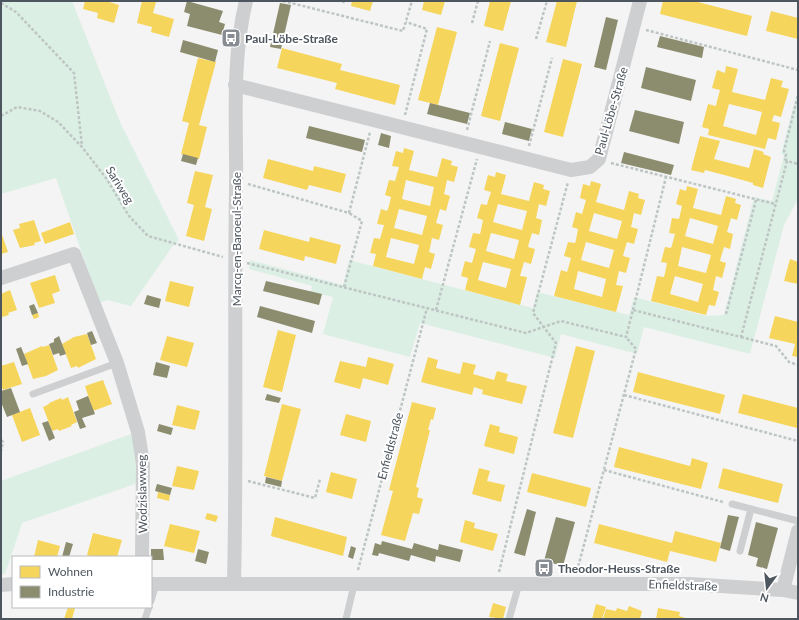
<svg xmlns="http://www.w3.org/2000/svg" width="799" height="620" viewBox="0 0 799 620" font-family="Lato,sans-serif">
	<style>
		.green { fill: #dcefe5 }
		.homes { fill: #f6d55c; fill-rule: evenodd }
		.industry { fill: #8c8c6e }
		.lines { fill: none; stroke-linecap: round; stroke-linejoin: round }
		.path { stroke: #bdc6c4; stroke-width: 2.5; stroke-dasharray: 3 2; stroke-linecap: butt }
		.service { stroke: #cecfd1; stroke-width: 7 }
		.minor { stroke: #cecfd1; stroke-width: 14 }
		.labels { text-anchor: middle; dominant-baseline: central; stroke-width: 4; stroke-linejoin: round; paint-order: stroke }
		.poi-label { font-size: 12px; font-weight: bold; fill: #4d555e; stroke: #fff; text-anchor: start }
		.street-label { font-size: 12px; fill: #4d555e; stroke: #fff }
	</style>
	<rect width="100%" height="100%" fill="#f4f4f4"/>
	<!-- green -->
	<g class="green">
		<path d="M1,1H72L120,122L179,240L172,247L131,306L107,300L99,303L56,178L1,194Z"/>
		<path d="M798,90V199L784,225L750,354L644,327L637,354L561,334L555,358L420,323L410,357L323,334L333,297L311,292L312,286L249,269L250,260L343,285L349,260L533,308L537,292L629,315L634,297L707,316L724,315L754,197L772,201L784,155L781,154Z"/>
		<path d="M131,434L135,449L138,483L22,523L5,574H1V481Z"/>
	</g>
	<!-- homes -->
	<g class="homes">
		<path d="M85,1H106L119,5L114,23L97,18L98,13L83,9Z"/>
		<path d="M142,1L156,2L153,13L174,19L169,37L151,32L152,27L137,23Z"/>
		<path d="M352,1H373L370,11L351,6Z"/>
		<path d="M424,1H445L441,15L422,10Z"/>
		<path d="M490,1H511L503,31L484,26Z"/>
		<path d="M557,1H577L566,47L546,42Z"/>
		<path d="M663,1H694L752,16L747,36L660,14Z"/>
		<path d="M771,11L798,18V39L766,31Z"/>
		<path d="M437,27L457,32L438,105L418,100Z"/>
		<path d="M500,43L519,48L500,121L481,116Z"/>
		<path d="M282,48L342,64L340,70L400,85L395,105L335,89L337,83L277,68Z"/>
		<path d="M198,58L216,62L199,125L207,127L199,159L181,154L189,123L182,121Z"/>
		<path d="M563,59L582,64L563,137L544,132Z"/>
		<path d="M726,66L738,69L732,92L765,100L771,78L783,81L781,87L789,89L781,117L774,115L772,121L780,123L776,140L768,138L765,149L708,135L709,129L702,127L708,104L716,106L717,101L720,90L712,88L717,70L725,73ZM729,104L762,112L756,135L723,126Z"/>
		<path d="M700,136L720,141L714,159L749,168L754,149L764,152L763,154L771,157L763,188L753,185V183L728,176L705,170L704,173L691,170Z"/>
		<path d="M404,148L414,151L409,170L437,177L442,158L452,161L451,165L458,167L454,182L447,180L445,190L444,194L450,196L446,211L440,209L436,223L443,225L439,240L432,238L430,248L429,252L435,254L431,269L425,267L422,279L373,266L376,254L370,253L374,238L380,239L384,225L377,224L381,209L387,211L389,206L391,197L385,195L389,180L395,181L399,167L392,166L396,151L403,153ZM406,180L434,187L430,206L402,199ZM399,209L427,216L422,235L394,228ZM391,238L419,245L414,264L386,257Z"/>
		<path d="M268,159L313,171L314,166L346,174L341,193L309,185L307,190L263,178Z"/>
		<path d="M195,171L213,175L205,207L212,209L204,241L186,236L194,205L187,203Z"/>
		<path d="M496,172L506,175L501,194L529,201L534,182L544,185L543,189L550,191L546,206L539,204L536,218L542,220L539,235L532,233L529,243L528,247L535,249L531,264L524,262L520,276L527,277L520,305L465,290L468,278L461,276L465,261L472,263L476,249L469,247L473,233L480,234L481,230L483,220L477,218L481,204L487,205L488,201L491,192L484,190L488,175L495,177ZM498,204L527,211L522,230L493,222ZM491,233L519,240L514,259L486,251ZM483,262L511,269L506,288L478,280Z"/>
		<path d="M591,181L601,184L596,202L624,210L629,191L639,194L638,198L645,200L641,215L634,213L631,227L638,229L634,244L627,242L624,252L623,256L630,258L626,273L619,271L616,285L623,286L616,312L554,296L561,270L567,272L568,269L571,258L564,256L568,242L575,243L576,240L578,229L572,227L576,212L582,214L586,200L580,198L583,184L590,186ZM594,213L622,221L617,239L589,231ZM586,242L614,250L609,268L581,260ZM578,271L606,279L602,297L574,289Z"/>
		<path d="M687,186L698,189L693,208L721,215L726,196L736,199L735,203L741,205L737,220L731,218L727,232L733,234L730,249L724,247L721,257L720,261L726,263L722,278L716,276L713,290L719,292L715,306L709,305L706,315L651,301L657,276L664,277L665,273L667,263L661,262L665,247L671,248L672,245L675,234L669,233L672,218L679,219L682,206L676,204L680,189L686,191ZM690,218L718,226L713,244L685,236ZM682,247L711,255L706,273L678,266ZM675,276L703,284L698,302L670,294Z"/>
		<path d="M34,220L41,241L34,243L35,245L20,248L13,230L20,228L19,224Z"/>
		<path d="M70,222L74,234L45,244L41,233Z"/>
		<path d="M264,230L309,242L310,237L341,245L336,264L305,256L304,261L259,249Z"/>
		<path d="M1,232L8,252L1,254Z"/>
		<path d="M790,259L798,262V284L784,281Z"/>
		<path d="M55,275L60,291L52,294L55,303L39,308L30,283Z"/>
		<path d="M170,281L194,287L189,307L165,301Z"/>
		<path d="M10,290L17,310L8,313L9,315L2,317L1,294Z"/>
		<path d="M38,313L39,317L34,319L32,315Z"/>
		<path d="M775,316L798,322V357L792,356L795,344L769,338Z"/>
		<path d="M278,330L296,335L282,392L263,387Z"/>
		<path d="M87,334L96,359L78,368L77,366L71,368L62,344L74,337Z"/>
		<path d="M167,336L194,343L187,367L160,360Z"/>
		<path d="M49,345L58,370L46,376L33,379L24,354L42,346L43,347Z"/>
		<path d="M576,346L595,351L573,438L553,433Z"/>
		<path d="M368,357L394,364L388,385L363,378L360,389L334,382L340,361L366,367Z"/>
		<path d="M428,357L438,360L436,368L460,374L463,362L476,365L473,374L494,380L497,371L508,374L506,381L527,386L522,404L482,394L483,390L474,387L472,395L421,382Z"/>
		<path d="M14,362L22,384L3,390L1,384V366Z"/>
		<path d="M638,372L725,395L720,414L633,392Z"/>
		<path d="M103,380L112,404L93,411L85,386Z"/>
		<path d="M743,394L798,408L797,428L738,413Z"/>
		<path d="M68,397L77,422L71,425L72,426L59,431L58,429L52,431L43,407L49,404V403L61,398L62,400Z"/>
		<path d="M412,402L436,408L433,420L431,419L428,430H430L416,487L419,488L417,497L423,499L419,514L413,513L405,541L381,535L393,491L389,490Z"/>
		<path d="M282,404L301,409L282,481L264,476Z"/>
		<path d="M177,405L200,411L195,430L172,425Z"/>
		<path d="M30,408L40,435L22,442L12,415Z"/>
		<path d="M346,414L371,421L366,442L340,435Z"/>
		<path d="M490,424L500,427L499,432L518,437L514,454L484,446Z"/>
		<path d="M619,447L690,466L692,458L708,463L701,489L614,467Z"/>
		<path d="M177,466L199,471L194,490L172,486Z"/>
		<path d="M479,468L490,471L487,481L505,485L501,502L472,494Z"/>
		<path d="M723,468L783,484L778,503L718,488Z"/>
		<path d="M331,472L357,479L352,499L326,492Z"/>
		<path d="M532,473L591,488L586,507L527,492Z"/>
		<path d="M158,492L170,495L169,501L157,498Z"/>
		<path d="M207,513L218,516L216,522L205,519Z"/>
		<path d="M275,517L347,537L343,556L271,536Z"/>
		<path d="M465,520L475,523L474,528L498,534L493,551L460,542Z"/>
		<path d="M170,524L200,531L194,553L164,546Z"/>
		<path d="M599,524L672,543L675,531L721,543L716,562L670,551L667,562L594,543Z"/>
		<path d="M93,533L122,540L117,557H93L87,555Z"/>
		<path d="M38,540L60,546L57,557H34Z"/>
		<path d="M493,603L506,607L503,619L489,617Z"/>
		<path d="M596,604L606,607L602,619H592Z"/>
		<path d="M629,606L642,611L640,619H603L606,609L616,611L617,608L627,611Z"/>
		<path d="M68,607L75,608L72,619H64Z"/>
		<path d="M658,608L680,612L679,616L689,619H656Z"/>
	</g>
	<!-- industry -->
	<g class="industry">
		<path d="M187,1L223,11L219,22L225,24L222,35L187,26L190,14L184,12Z"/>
		<path d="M280,3L291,5L281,49L270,47Z"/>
		<path d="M606,17L618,20L606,70L594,67Z"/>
		<path d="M660,36L704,47L702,58L657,47Z"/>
		<path d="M183,40L218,50L215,62L180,52Z"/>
		<path d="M646,67L696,80L691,101L641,88Z"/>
		<path d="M430,103L470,113L467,124L427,114Z"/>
		<path d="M635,110L684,122L679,144L629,131Z"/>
		<path d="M505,122L532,129L529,141L502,134Z"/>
		<path d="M309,126L365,140L362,152L306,138Z"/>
		<path d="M381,133L391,136L389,148L378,145Z"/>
		<path d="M624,152L674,165L671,175L621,163Z"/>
		<path d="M183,154L198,158L196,165L181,161Z"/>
		<path d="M266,281L322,294L319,305L263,291Z"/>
		<path d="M147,295L161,299L159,308L144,304Z"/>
		<path d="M34,304L38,313L32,315L29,306Z"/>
		<path d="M260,306L315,321L312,333L257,317Z"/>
		<path d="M92,331L97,343L91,345L87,333Z"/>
		<path d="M59,336L66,354L60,356L59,353L53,355L49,344L54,342V339Z"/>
		<path d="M21,347L28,364L22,366L16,349Z"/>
		<path d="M156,362L170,366L167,378L153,375Z"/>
		<path d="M11,388L20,412L7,417L1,402V391Z"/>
		<path d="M267,394L281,398L279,403L265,400Z"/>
		<path d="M88,396L95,414L82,418L86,427L80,429L74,412L79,410L76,401Z"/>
		<path d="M48,421L55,438L49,441L42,423Z"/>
		<path d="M159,424L173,428L171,435L157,431Z"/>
		<path d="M266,477L282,481L281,487L265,483Z"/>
		<path d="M157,484L172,488L170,495L155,491Z"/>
		<path d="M527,509L536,512L525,556L514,553Z"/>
		<path d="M728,515L739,517L730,551L720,548Z"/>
		<path d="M556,517L575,522L563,566L544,561Z"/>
		<path d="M756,522L778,528L767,569L756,566L758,558L748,555Z"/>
		<path d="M382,541L412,549L414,543L438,550L439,544L463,550L460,562L436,556L435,562L411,555L409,561L379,553L378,556L372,555L375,543L381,545Z"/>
		<path d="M66,542L73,544L69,557H62Z"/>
		<path d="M351,546L356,548L353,559L348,557Z"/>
		<path d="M151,549H163L164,560H151Z"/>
		<path d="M198,549L209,552L206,564L195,561Z"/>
	</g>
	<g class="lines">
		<!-- path -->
		<g class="path">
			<path d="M283,1L403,31L412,1"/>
			<path d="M1,3L16,12L74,73L82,146"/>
			<path d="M343,3L344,1"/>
			<path d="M472,23L478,1"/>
			<path d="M646,30L798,70"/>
			<path d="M536,39L547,1"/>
			<path d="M405,115L427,29L406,22"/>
			<path d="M1,116L17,107L40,111L58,122L82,147L106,178L129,216L148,236L223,257"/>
			<path d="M467,130L490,41"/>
			<path d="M529,146L552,58"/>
			<path d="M787,161L785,159L786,154L784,151L798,95"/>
			<path d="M611,163L775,204"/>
			<path d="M248,184L349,213L370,132"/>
			<path d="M247,263L526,333L561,321L626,337L633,310L741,337L787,161L798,164"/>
			<path d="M344,287L362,221L349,213"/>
			<path d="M436,310L477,159"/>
			<path d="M633,310L666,177"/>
			<path d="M726,314L756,200"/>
			<path d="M741,337L776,346L789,362L798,365"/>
			<path d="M624,395L798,441"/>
			<path d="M1,440L3,442L1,451"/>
			<path d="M604,470L723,502"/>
			<path d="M248,481L315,498L320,479"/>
			<path d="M358,570L427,308"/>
			<path d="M577,571L636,349L626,337"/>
			<path d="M499,572L556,343L533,313L568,182"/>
		</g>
		<!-- service -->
		<g class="service">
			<path d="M33,394L117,363"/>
			<path d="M732,504L798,521"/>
			<path d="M740,551L751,509"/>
			<path d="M151,601L156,584"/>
			<path d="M145,619L149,607"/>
			<path d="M346,619L354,585"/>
			<path d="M509,619L519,584"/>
		</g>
		<!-- minor -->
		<g class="minor">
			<path d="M235,85L571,170L590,167L599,159L640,1"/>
			<path d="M1,278L74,254L117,363L138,432L143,464L142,557"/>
			<path d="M151,584H689L783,590L798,593"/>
			<path d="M234,584C237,452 234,320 236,188C237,125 231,63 246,1"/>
			<path d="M1,585L13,584"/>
			<path d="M783,590L798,531"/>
		</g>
	</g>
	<!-- icons -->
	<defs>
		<g id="bus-square" transform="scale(1)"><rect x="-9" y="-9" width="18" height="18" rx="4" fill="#878d92" stroke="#fff"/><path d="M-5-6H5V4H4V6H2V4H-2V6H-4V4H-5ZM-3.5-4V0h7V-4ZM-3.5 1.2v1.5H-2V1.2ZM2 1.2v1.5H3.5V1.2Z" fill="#fff"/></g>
	</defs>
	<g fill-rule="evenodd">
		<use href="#bus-square" x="231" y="38"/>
		<use href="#bus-square" x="544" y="568"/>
	</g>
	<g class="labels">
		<!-- poi labels -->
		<g class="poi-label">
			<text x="245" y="38">Paul-Löbe-Straße</text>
			<text x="558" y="568">Theodor-Heuss-Straße</text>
		</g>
		<!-- street labels -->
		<g class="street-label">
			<text transform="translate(611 111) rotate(-74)">Paul-Löbe-Straße</text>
			<text transform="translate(120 185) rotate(58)">Sariweg</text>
			<text transform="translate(236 239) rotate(-90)">Marcq-en-Baroeul-Straße</text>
			<text transform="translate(390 446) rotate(-75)">Enfieldstraße</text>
			<text transform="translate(142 494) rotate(-91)">Wodzislawweg</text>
			<text transform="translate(683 585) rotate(2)">Enfieldstraße</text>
		</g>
	</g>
	<!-- border -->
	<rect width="799" height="620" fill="none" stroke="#4d555e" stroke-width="4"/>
	<!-- legend -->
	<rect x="12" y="556" width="140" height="52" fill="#ffffff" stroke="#b8bbbf"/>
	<rect x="20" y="566" width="20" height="12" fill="#f6d55c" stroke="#b8bbbf"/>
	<text x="48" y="576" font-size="12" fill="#4d555e">Wohnen</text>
	<rect x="20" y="586" width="20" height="12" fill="#8c8c6e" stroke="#b8bbbf"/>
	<text x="48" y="596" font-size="12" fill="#4d555e">Industrie</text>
	<!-- north arrow -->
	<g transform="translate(767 588) rotate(195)" stroke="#ffffff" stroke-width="3" paint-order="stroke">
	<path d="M0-3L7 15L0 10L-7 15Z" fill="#4d555e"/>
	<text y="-6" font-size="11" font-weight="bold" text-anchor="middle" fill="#4d555e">N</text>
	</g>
</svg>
